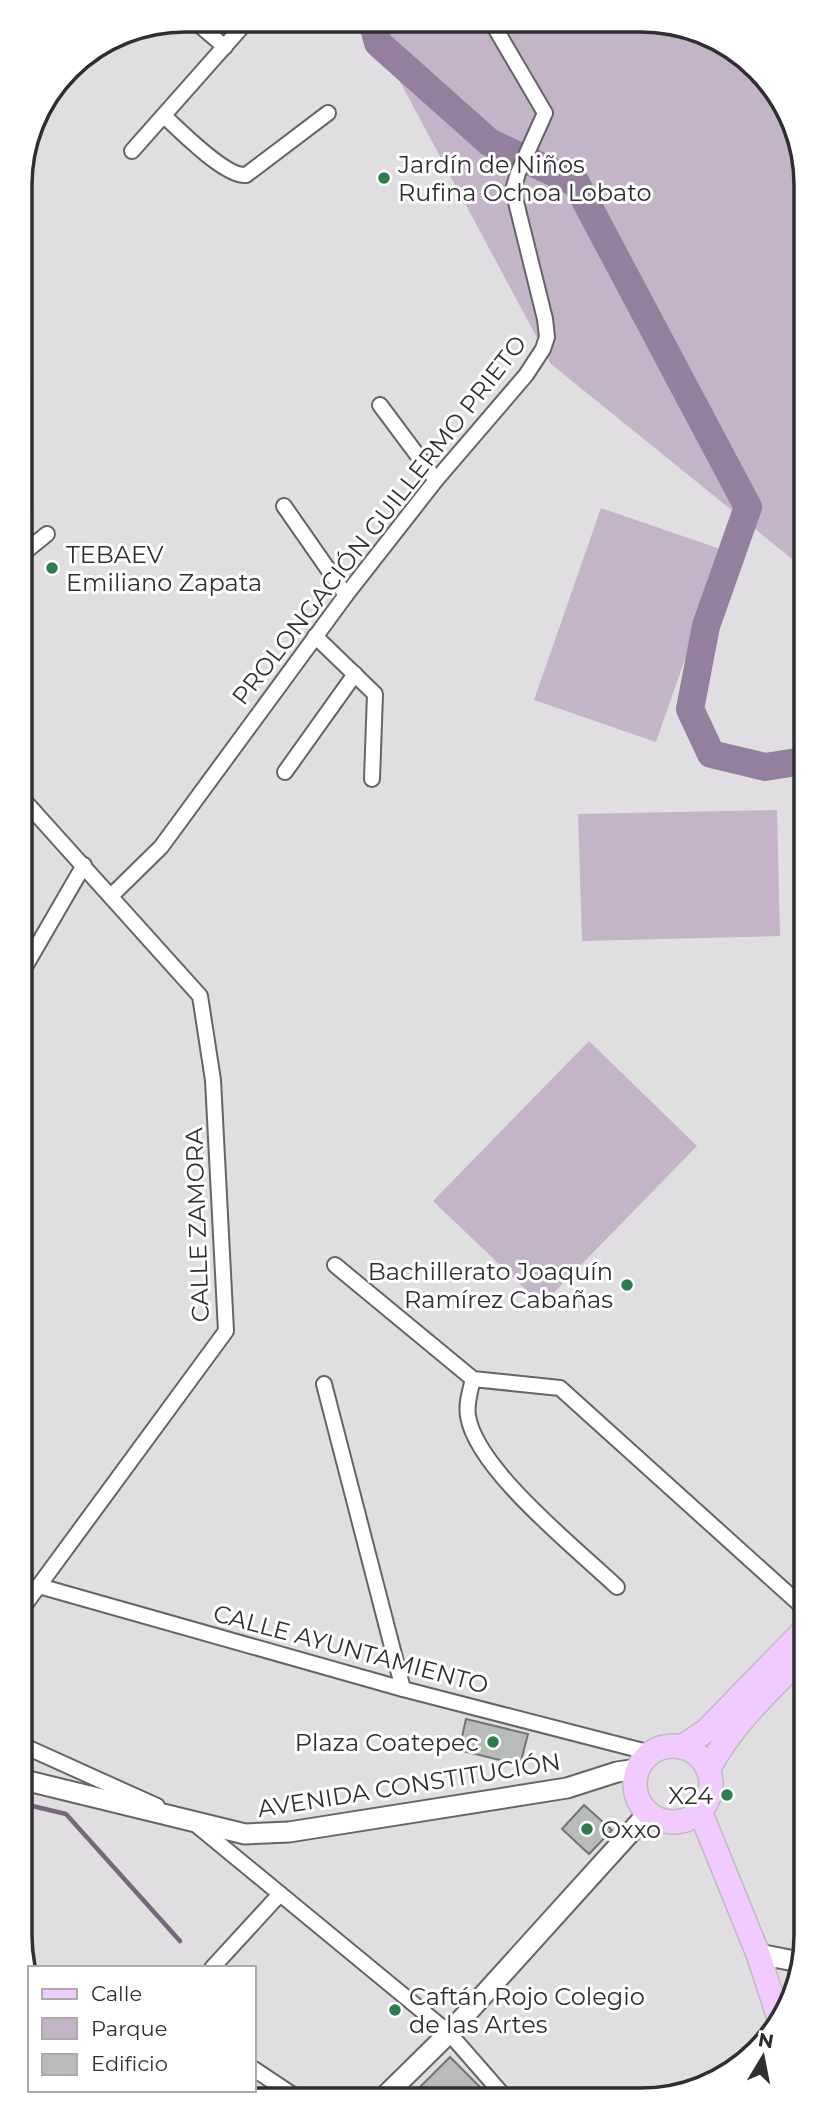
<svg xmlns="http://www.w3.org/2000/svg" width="826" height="2120" viewBox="0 0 826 2120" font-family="Montserrat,sans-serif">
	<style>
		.green { fill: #c3b4c8 }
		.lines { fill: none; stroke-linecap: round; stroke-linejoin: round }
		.stream { stroke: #76677c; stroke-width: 4.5 }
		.river { stroke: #947f9c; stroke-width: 28 }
		.building { fill: #b8bcb9; stroke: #727573; stroke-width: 2 }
		.street-casing { stroke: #666467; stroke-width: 18 }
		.secondary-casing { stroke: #666467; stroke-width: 23 }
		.primary-casing { stroke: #bcbcbd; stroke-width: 26 }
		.street { stroke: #fff; stroke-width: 14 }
		.secondary { stroke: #fff; stroke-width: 19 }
		.primary { stroke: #f1cbff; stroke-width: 23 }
		.poi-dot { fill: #2c7c4d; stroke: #fff; stroke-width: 2.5 }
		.labels { text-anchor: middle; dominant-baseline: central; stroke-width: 6; stroke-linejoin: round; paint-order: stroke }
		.poi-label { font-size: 24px; fill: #2f2e30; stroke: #fff; text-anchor: start }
		.street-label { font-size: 24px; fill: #2f2e30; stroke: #fff }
		.rim { fill: none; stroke: #2f2e30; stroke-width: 3.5 }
	</style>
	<rect width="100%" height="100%" fill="#e0dee1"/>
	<!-- green -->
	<g class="green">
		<path d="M367,20L674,22L758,67L801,142L802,567L551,364Z"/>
		<path d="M601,508L723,550L656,742L534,700Z"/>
		<path d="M777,810L780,936L582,941L578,814Z"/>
		<path d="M589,1041L697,1146L542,1305L433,1201Z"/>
	</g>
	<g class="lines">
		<!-- stream -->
		<path class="stream" d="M24,1804L66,1814L180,1941"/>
		<!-- river -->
		<path class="river" d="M372,20L378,43L489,142L576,183L748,507L706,626L690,709L711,754L765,767L803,761"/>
	</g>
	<!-- building -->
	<g class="building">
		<path d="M466,1719L528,1734L520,1765L459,1750Z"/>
		<path d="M584,1805L612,1830L589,1854L562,1829Z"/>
		<path d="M450,2057L489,2096H411Z"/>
	</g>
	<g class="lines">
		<!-- street casing -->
		<g class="street-casing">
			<g id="street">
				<path d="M192,19L225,47"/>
				<path d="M164,116C181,131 225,177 246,175L328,113"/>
				<path d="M132,151L248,20"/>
				<path d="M380,405L436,480"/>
				<path d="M284,506L346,595"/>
				<path d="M21,555L47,534"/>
				<path d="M315,636L375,694L372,779"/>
				<path d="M285,772L355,674"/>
				<path d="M21,797L200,996L213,1080L226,1331L24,1606"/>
				<path d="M111,896L161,847L346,595L436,480L526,375L543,349L547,337L545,319L513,190L518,173L545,113L491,21"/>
				<path d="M22,972L84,865"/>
				<path d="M335,1265L473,1379L560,1388L805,1609"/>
				<path d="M473,1379C470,1391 466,1404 468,1416C476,1469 577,1549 617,1587"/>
				<path d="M324,1384L403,1689"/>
				<path d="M39,1586L403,1689L651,1753"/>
				<path d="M24,1746L157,1806"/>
				<path d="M194,1823L449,2033L504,2096"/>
				<path d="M212,1968L280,1894"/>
				<path d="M25,1974L30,1977"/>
				<path d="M254,2069L296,2097"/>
			</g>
		</g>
		<!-- secondary casing -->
		<g class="secondary-casing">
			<g id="secondary">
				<path d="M24,1780L245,1834L289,1832L567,1788L617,1772L637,1769"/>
				<path d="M758,1954L800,1962"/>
				<path d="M384,2097L449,2033L648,1813"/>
			</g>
		</g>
		<!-- primary casing -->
		<g class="primary-casing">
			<g id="primary">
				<circle cx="673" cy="1784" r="38"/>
				<path d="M682,1747L707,1730L806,1628"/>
				<path d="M708,1770C732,1724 770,1690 806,1653"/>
				<path d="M700,1811L758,1954L778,2015"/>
			</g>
		</g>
		<!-- street -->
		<use href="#street" class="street"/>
		<!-- secondary -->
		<use href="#secondary" class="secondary"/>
		<!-- primary -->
		<use href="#primary" class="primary"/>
	</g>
	<!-- markers -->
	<g class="poi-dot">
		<circle cx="384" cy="178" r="7"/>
		<circle cx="52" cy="568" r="7"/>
		<circle cx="627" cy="1285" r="7"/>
		<circle cx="493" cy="1742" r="7"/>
		<circle cx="727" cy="1795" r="7"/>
		<circle cx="587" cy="1829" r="7"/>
		<circle cx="395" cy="2010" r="7"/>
	</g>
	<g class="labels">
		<!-- poi labels -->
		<g class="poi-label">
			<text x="398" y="164">Jardín de Niños<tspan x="398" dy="28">Rufina Ochoa Lobato</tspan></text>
			<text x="66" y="554">TEBAEV<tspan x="66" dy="28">Emiliano Zapata</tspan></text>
			<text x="613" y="1271" text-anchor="end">Bachillerato Joaquín<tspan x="613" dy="28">Ramírez Cabañas</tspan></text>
			<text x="479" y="1742" text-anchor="end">Plaza Coatepec</text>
			<text x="713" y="1795" text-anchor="end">X24</text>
			<text x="601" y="1829">Oxxo</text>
			<text x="409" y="1996">Caftán Rojo Colegio<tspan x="409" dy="28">de las Artes</tspan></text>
		</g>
		<!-- street labels -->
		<g class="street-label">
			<text transform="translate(379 520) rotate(-52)">PROLONGACIÓN GUILLERMO PRIETO</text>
			<text transform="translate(197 1225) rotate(-92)">CALLE ZAMORA</text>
			<text transform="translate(351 1649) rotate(15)">CALLE AYUNTAMIENTO</text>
			<text transform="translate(409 1785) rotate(-9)">AVENIDA CONSTITUCIÓN</text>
		</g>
	</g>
	<!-- crop -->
	<path d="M0 0H826V2120H0ZM185 32H641A153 153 0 0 1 794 185V1935A153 153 0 0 1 641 2088H185A153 153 0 0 1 32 1935V185A153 153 0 0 1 185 32Z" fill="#fff" fill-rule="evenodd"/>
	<path class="rim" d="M185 32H641A153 153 0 0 1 794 185V1935A153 153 0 0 1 641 2088H185A153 153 0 0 1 32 1935V185A153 153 0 0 1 185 32Z"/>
	<!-- legend -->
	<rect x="28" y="1966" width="228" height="126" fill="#ffffff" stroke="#acabac" stroke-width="2"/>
	<rect x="42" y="1989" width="35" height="10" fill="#f1cbff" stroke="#acabac" stroke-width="2"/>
	<text x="91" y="2001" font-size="21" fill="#2f2e30">Calle</text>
	<rect x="42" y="2018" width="35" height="21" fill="#c3b4c8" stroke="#acabac" stroke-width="2"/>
	<text x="91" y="2036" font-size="21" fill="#2f2e30">Parque</text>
	<rect x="42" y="2054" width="35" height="21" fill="#b8bcb9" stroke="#acabac" stroke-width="2"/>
	<text x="91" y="2071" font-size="21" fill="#2f2e30">Edificio</text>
	<!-- north arrow -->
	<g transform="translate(763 2057) rotate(10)" stroke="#ffffff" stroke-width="5" paint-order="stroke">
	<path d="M0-5L12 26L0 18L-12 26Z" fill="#2f2e30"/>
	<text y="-10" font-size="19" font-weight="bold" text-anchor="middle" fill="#2f2e30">N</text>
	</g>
</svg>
